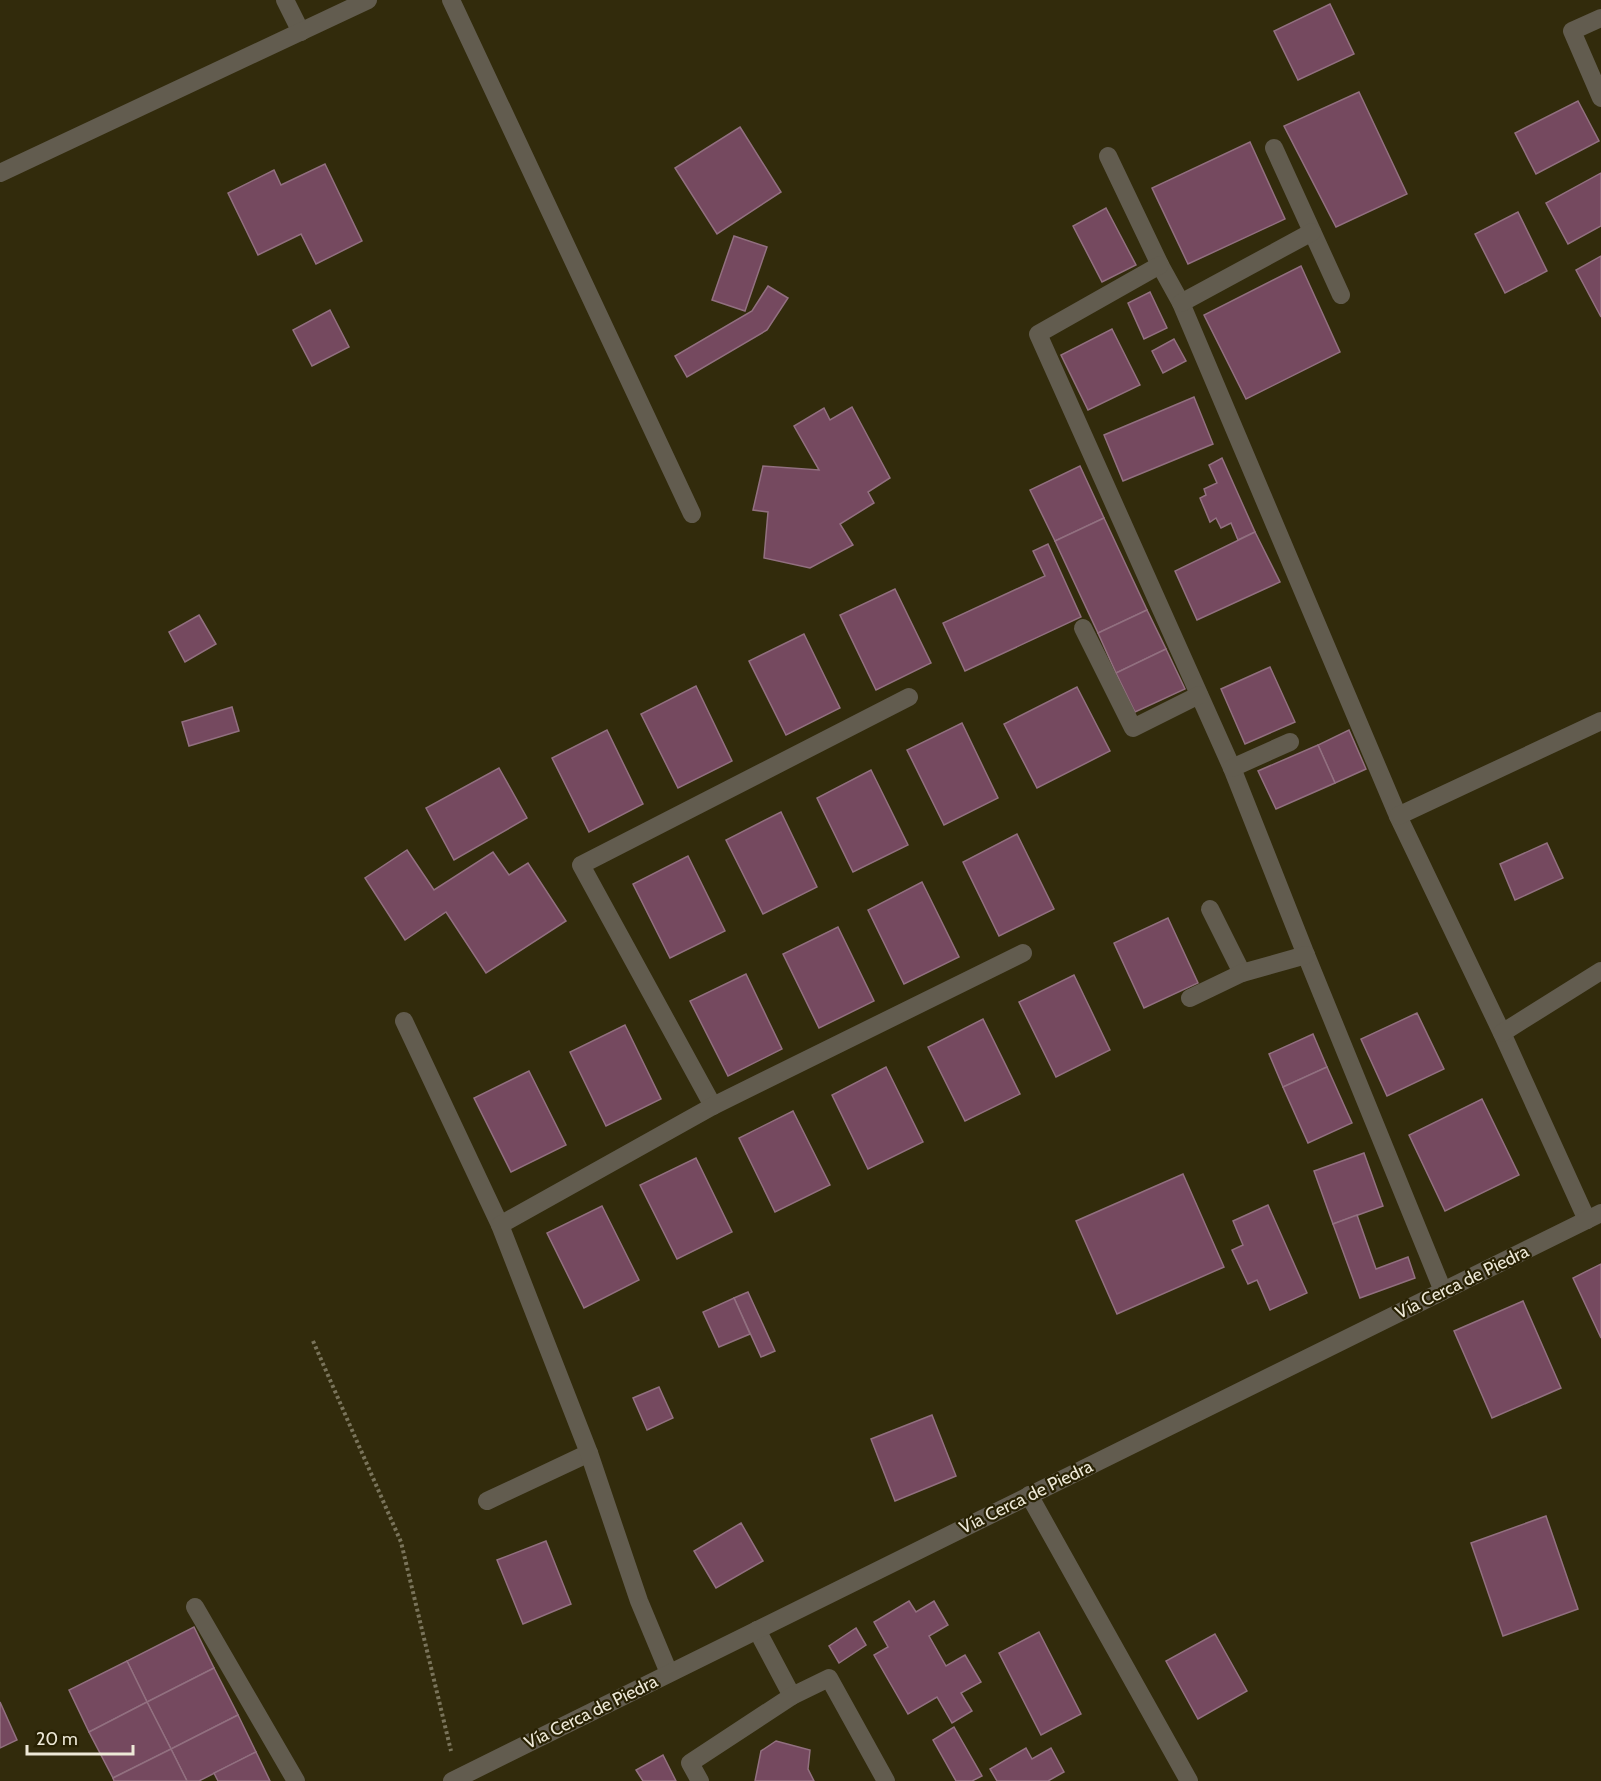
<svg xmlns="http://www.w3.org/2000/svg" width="1601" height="1781" viewBox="0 0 1601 1781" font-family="Cabin,sans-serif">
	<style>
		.building { fill: #75495f; stroke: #927080; stroke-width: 1.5 }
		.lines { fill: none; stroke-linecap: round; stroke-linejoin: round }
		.path { stroke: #7a745b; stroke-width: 4; stroke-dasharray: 3 3; stroke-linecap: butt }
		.lane { stroke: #625c4f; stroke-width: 18 }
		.street { stroke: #625c4f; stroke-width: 18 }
		.labels { text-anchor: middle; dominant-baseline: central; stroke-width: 4.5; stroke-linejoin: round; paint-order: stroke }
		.street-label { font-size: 18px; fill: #ede8d7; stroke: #282103 }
	</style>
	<rect width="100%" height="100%" fill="#322b0c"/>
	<!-- building -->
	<g class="building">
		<path d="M1330,4L1354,54L1298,80L1274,31Z"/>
		<path d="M1359,92L1407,194L1336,227L1284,126Z"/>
		<path d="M1578,101L1599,141L1536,174L1515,133Z"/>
		<path d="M740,127L781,192L717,234L675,168Z"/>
		<path d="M1250,142L1285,219L1188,264L1152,188Z"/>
		<path d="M325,164L362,241L316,264L301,234L258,255L228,193L274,170L281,185Z"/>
		<path d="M1601,173V226L1568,244L1546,203Z"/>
		<path d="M1106,208L1136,265L1102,282L1073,226Z"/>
		<path d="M1518,212L1547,271L1505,293L1475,234Z"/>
		<path d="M734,236L767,247L745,311L712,300Z"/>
		<path d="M1601,256V317L1576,270Z"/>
		<path d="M1301,266L1340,352L1246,399L1204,315Z"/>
		<path d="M768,286L788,298L767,330L687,377L675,356L752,311Z"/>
		<path d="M1150,292L1167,328L1144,339L1128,303Z"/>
		<path d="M330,310L349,347L312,366L293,330Z"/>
		<path d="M1112,329L1140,385L1088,410L1061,355Z"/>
		<path d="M1174,339L1186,361L1163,373L1152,351Z"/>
		<path d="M1194,397L1213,444L1123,481L1104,435Z"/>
		<path d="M852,407L890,478L868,492L874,503L840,524L853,545L810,568L764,558L768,512L753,510L763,466L819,470L794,426L824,408L830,420Z"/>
		<path d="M1222,458L1255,532L1238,540L1231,523L1221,528L1216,518L1210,522L1200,498L1206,495L1204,489L1217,483L1209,465Z"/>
		<path d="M1080,466L1104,518L1055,541L1030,490Z"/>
		<path d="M1104,518L1147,610L1098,633L1055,541Z"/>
		<path d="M1255,532L1280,582L1197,620L1175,571Z"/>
		<path d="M1048,544L1081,617L965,671L943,623L1045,576L1033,551Z"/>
		<path d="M895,589L931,663L876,690L840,615Z"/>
		<path d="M1147,610L1166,649L1116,673L1098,633Z"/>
		<path d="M199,615L216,644L185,662L169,632Z"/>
		<path d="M804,634L840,708L786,735L749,661Z"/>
		<path d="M1166,649L1185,689L1135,712L1116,673Z"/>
		<path d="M1270,667L1295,722L1245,744L1221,689Z"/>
		<path d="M696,686L732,761L678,788L641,714Z"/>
		<path d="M1077,687L1110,751L1037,788L1004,724Z"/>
		<path d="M232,707L239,731L189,746L182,722Z"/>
		<path d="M962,723L998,798L944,825L907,750Z"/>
		<path d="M607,730L643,804L589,832L552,758Z"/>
		<path d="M1349,730L1366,769L1335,783L1318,745Z"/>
		<path d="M1318,745L1335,783L1276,809L1258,771Z"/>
		<path d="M499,768L527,818L454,860L426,808Z"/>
		<path d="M871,770L908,845L853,872L817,798Z"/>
		<path d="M781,812L817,887L763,914L726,840Z"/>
		<path d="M1017,834L1054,909L999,936L963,862Z"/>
		<path d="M1547,843L1563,878L1515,900L1500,864Z"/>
		<path d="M407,850L434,890L493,852L509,875L528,863L566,921L486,973L446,912L405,940L365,878Z"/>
		<path d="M688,856L725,931L670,958L633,884Z"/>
		<path d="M922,882L959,957L904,984L868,910Z"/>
		<path d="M1168,918L1198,983L1144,1008L1114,943Z"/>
		<path d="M838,927L874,1001L819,1028L783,954Z"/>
		<path d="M746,974L782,1049L728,1076L690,1001Z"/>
		<path d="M1074,975L1110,1050L1056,1077L1019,1002Z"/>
		<path d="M1417,1013L1444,1069L1387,1096L1361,1039Z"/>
		<path d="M983,1019L1020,1094L965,1121L928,1047Z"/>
		<path d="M625,1025L661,1099L606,1126L570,1052Z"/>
		<path d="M1313,1034L1327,1067L1283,1087L1269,1054Z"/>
		<path d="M886,1067L923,1142L868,1169L832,1095Z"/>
		<path d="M1327,1067L1352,1123L1308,1143L1283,1087Z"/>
		<path d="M529,1071L566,1145L511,1172L474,1098Z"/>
		<path d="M1482,1099L1519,1175L1445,1211L1409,1135Z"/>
		<path d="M793,1111L830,1185L775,1212L739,1138Z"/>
		<path d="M1364,1153L1383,1206L1333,1224L1314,1171Z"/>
		<path d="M696,1158L732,1232L677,1259L640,1185Z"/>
		<path d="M1183,1174L1224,1267L1117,1314L1076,1221Z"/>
		<path d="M1268,1205L1307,1293L1270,1310L1257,1280L1248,1284L1232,1250L1243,1245L1233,1221Z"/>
		<path d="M602,1206L639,1280L584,1308L547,1233Z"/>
		<path d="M1357,1215L1376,1269L1408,1257L1415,1278L1360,1298L1333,1224Z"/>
		<path d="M1601,1264V1338L1573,1278Z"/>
		<path d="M748,1292L775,1351L761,1357L734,1298Z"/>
		<path d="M734,1298L750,1334L719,1347L703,1312Z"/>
		<path d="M1523,1301L1561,1388L1492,1418L1454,1331Z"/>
		<path d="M659,1387L673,1418L647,1430L633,1398Z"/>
		<path d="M932,1415L956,1476L895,1501L871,1439Z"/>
		<path d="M1546,1516L1578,1609L1503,1636L1471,1543Z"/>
		<path d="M741,1523L763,1561L716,1588L694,1551Z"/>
		<path d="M546,1541L571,1604L523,1624L497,1560Z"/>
		<path d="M909,1601L916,1612L934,1601L948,1625L929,1636L946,1666L965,1655L981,1682L961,1693L972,1711L952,1723L937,1697L908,1714L874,1655L888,1647L874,1622Z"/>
		<path d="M194,1627L214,1668L147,1702L127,1661Z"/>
		<path d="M856,1628L866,1645L839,1663L829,1646Z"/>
		<path d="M1039,1632L1081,1714L1041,1735L999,1653Z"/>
		<path d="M1215,1634L1247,1691L1198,1719L1166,1661Z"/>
		<path d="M127,1661L147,1702L89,1732L69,1690Z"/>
		<path d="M214,1668L238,1715L171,1749L147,1702Z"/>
		<path d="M0,1702L17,1740L0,1748Z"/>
		<path d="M147,1702L171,1749L113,1778L89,1732Z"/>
		<path d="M238,1715L256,1752L199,1781H187L171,1749Z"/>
		<path d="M954,1727L982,1776L972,1781H956L933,1740Z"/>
		<path d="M776,1741L810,1750L808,1769L814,1781H755L761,1751Z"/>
		<path d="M1026,1748L1032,1759L1051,1748L1064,1772L1048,1781H997L990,1769Z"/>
		<path d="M171,1749L187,1781H114L113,1778Z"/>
		<path d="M256,1752L270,1781H218L214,1773Z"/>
		<path d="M663,1755L676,1781H643L636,1770Z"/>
	</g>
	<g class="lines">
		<!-- path -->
		<path class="path" d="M313,1341L401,1542L451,1751"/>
		<!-- lane -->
		<g class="lane">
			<path d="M451,0L692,514"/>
			<path d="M195,1607L296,1781"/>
		</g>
		<!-- street -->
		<g class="street">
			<path d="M285,0L301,32"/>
			<path d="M1601,18L1572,31L1601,98"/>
			<path d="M1274,148L1341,295"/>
			<path d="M1108,156L1160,265L1181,303L1398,816L1502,1033L1587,1220"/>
			<path d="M0,173L368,0"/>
			<path d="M1160,265L1038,334L1232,768L1306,955L1443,1291"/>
			<path d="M1181,303L1312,232"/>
			<path d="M1083,628L1133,728L1199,695"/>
			<path d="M1232,768L1290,742"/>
			<path d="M1398,816L1601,721"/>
			<path d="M1210,909L1242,973"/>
			<path d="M1190,998L1242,973L1306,955"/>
			<path d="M404,1021L500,1225"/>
			<path d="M1502,1033L1601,971"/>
			<path d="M713,1106L581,865L909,697"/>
			<path d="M1029,1495L1189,1781"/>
			<path d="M487,1501L589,1453"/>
			<path d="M757,1630L792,1696"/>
			<path d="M669,1673L639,1601L589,1453L500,1225L713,1106L1023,953"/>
			<path d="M452,1781L1601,1213"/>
			<path d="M700,1781L690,1763L792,1696L829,1678L886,1781"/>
		</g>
	</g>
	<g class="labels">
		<!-- street labels -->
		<g class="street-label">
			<text transform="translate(1462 1282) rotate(-26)">Vía Cerca de Piedra</text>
			<text transform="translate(1026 1497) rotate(-26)">Vía Cerca de Piedra</text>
			<text transform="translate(591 1712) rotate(-26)">Vía Cerca de Piedra</text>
		</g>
	</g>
	<!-- scale -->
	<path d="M27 1745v9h106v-9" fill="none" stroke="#ede8d7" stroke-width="3"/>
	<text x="36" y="1745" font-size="18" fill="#ede8d7" stroke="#282103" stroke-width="4.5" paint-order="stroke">20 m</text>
</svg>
